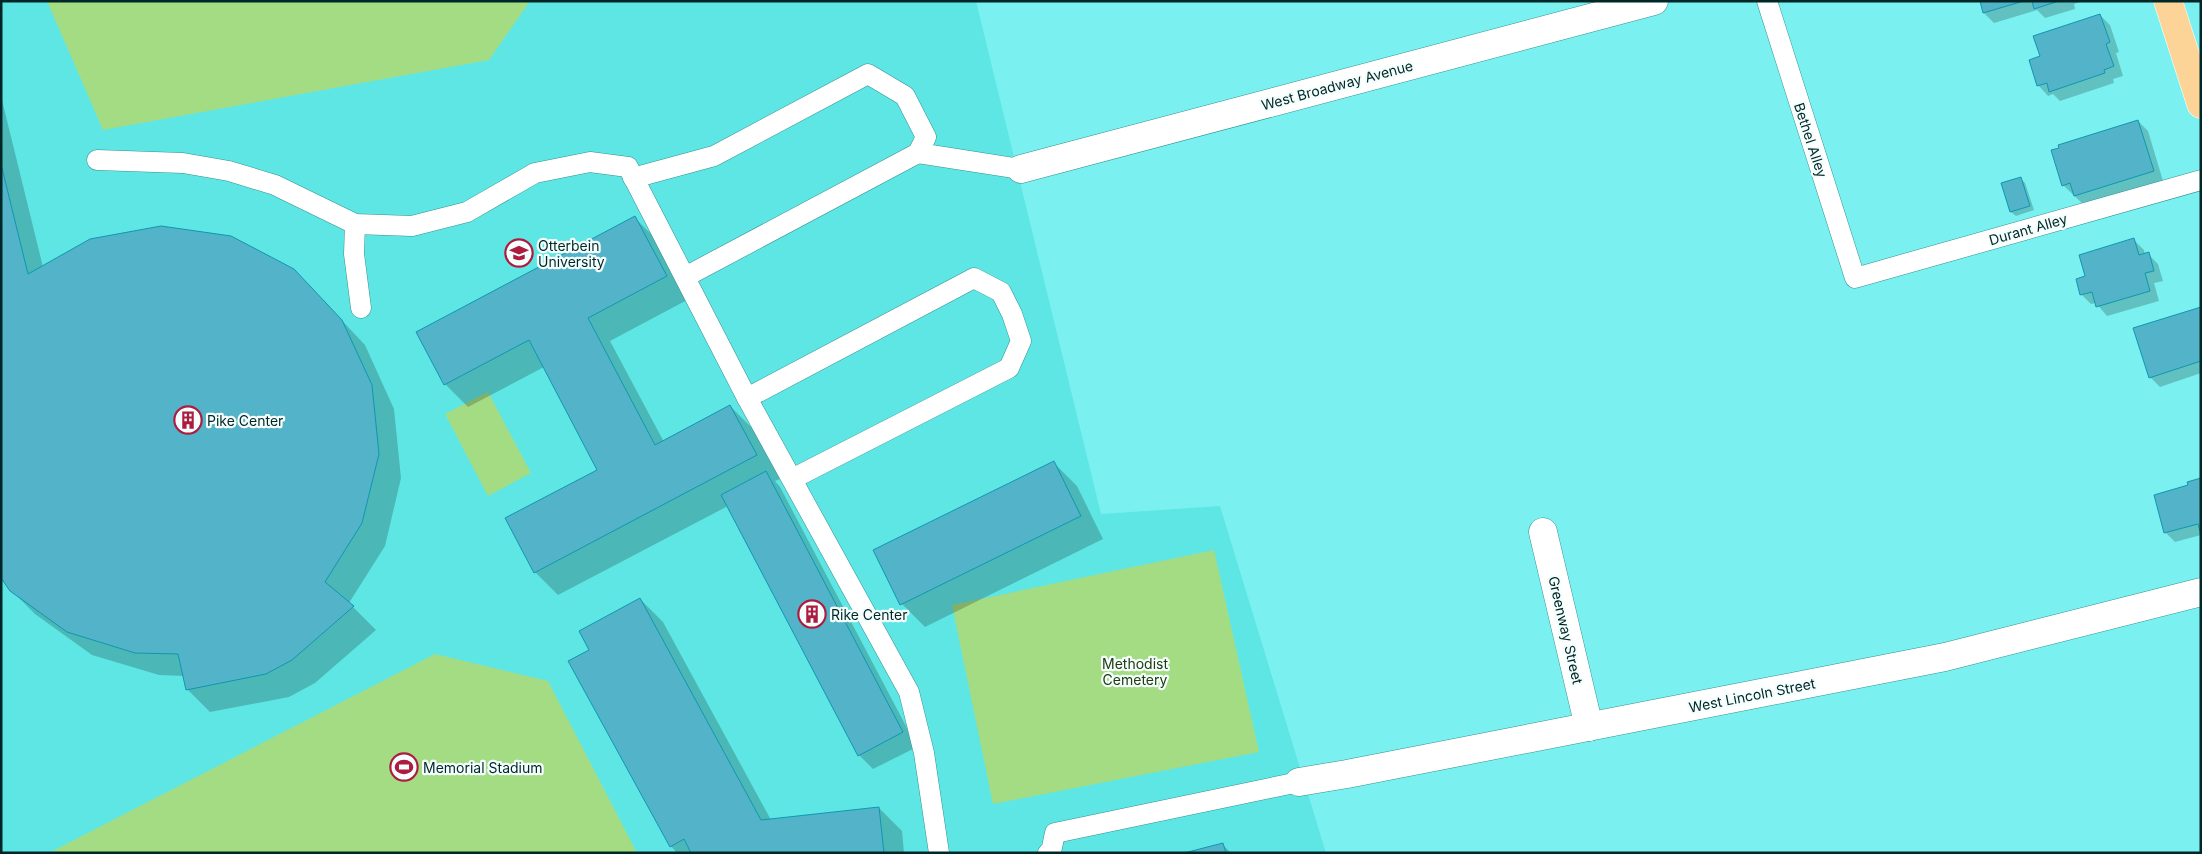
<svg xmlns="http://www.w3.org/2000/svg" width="2202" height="854" viewBox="0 0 2202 854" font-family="Inter,sans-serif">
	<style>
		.built { fill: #5ee6e5 }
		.green { fill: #a4dc83 }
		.shadow { fill: #0003 }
		.building { fill: #52b3c9; stroke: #1097af }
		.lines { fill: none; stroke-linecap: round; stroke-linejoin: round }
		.service-casing { stroke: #349191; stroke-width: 21 }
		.minor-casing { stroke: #349191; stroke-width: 29 }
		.primary-casing { stroke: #fff; stroke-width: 29 }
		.service { stroke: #fff; stroke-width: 20 }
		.minor { stroke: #fff; stroke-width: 28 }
		.primary { stroke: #fdd498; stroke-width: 28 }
		.labels { text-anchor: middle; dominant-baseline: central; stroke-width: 4.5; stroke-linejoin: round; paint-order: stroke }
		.street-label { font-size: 14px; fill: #002727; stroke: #f4fefd }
		.poi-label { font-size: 14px; fill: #002727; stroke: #f4fefd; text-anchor: start }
		.park-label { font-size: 14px; fill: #213b0f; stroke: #f4fefd }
	</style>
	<rect width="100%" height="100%" fill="#7af1f0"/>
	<!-- built -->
	<path class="built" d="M1,1H976L1101,514L1220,506L1326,853H1Z"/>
	<!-- green -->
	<g class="green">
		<path d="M47,1H530L489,60L103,130Z"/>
		<path d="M488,392L531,473L488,496L445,414Z"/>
		<path d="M1214,550L1259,752L993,804L952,605Z"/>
		<path d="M435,654L548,681L637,853H49Z"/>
	</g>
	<!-- shadow -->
	<g class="shadow">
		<path d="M1981,1H2083L2074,4L2075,9L2045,18L2037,10L1994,23L1984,13Z"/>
		<path d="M2100,15L2110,25L2119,52L2116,53L2123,76L2113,79L2114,83L2060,101L2053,94L2048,96L2039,86L2031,61L2041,57Z"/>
		<path d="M1,96L43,267L317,294L365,345L394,409L401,478L385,546L349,603L376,630L315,683L289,697L210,712L187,689L184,676L159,675L92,655L35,614L11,590L1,576Z"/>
		<path d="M2138,121L2148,131L2163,181L2085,206L2063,185Z"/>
		<path d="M2020,178L2025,183L2034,210L2016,216L2011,212Z"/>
		<path d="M635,218L658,241L689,299L610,341L664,442L730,406L753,429L780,479L775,481L780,487L917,747L873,769L859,755L728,506L558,595L535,572L599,470L544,367L468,407L445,384Z"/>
		<path d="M2134,240L2144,250L2145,255L2148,254L2158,264L2163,281L2154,283L2159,301L2107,316L2096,303L2091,304L2081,294L2086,277Z"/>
		<path d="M2201,309V373L2160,387L2150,377Z"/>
		<path d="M1054,463L1077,486L1103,539L925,627L902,604L875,550Z"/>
		<path d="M2201,479V535L2175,542L2165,532L2190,486Z"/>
		<path d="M640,599L663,622L771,820L879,808L902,831L904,853H677L671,846L590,651Z"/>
		<path d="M1223,845L1231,853H1189Z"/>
	</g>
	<!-- building -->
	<g class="building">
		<path d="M1980,1H2024L1983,13Z"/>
		<path d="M2032,1H2059L2034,9Z"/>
		<path d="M2100,14L2110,42L2106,44L2114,66L2104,70L2105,73L2049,92L2047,83L2037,86L2029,60L2040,56L2033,36Z"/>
		<path d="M2138,120L2154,171L2074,196L2070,183L2062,186L2051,150L2059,148L2058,145Z"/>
		<path d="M1,164L28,274L90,239L161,226L231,236L294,269L342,320L372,385L379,454L362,523L325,582L354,606L292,660L266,674L186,690L178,654L135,653L67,632L10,591L1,578Z"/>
		<path d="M2021,177L2030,206L2010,212L2001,183Z"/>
		<path d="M635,216L667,276L588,318L655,445L730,405L757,455L534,573L505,518L597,470L529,340L444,385L416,332Z"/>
		<path d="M2134,238L2139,255L2149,252L2154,271L2145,273L2150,291L2096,307L2092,292L2080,295L2076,279L2085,276L2079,255Z"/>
		<path d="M2201,307V361L2149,378L2133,328Z"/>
		<path d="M1054,461L1081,516L900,605L873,550Z"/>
		<path d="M766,471L903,732L858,756L721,495Z"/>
		<path d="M2201,478V534L2198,524L2164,533L2154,495L2188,485L2187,482Z"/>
		<path d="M640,598L761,820L879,807L884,853H691L684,839L670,847L568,661L589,650L579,631Z"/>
		<path d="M1223,843L1226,853H1184Z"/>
	</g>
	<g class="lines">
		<!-- service casing -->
		<g class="service-casing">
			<g id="service">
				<path d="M1767,1L1855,278L2201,180"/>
				<path d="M97,160L183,163L229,171L275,185L355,224L412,226L467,212L535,173L590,162L628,167L747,398L909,692L924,753L939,853"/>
				<path d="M633,178L714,156L868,74L905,96L926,137L918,153L1021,169"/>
				<path d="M355,224L354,254L361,308"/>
				<path d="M685,277L918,153"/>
				<path d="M747,398L974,278L1001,292L1012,314L1021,341L1009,368L792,479"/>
				<path d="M1048,853L1051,852L1055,833L1299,782"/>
			</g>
		</g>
		<!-- minor casing -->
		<g class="minor-casing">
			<g id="minor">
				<path d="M1021,169L1654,1"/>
				<path d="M1543,532L1589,727"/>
				<path d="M1299,782L1347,774L1945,657L2201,592"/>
			</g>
		</g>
		<!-- primary casing -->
		<g class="primary-casing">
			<path id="primary" d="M2168,1L2201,104"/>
		</g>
		<!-- service -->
		<use href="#service" class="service"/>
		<!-- minor -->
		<use href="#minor" class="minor"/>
		<!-- primary -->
		<use href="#primary" class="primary"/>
	</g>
	<!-- icons -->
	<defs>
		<g id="university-ring" transform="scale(1.4375)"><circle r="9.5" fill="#f4fefd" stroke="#af1b3f" stroke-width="1.5"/><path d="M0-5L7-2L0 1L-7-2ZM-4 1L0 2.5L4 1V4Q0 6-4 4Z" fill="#af1b3f"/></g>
		<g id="building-ring" transform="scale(1.4375)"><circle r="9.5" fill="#f4fefd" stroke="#af1b3f" stroke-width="1.5"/><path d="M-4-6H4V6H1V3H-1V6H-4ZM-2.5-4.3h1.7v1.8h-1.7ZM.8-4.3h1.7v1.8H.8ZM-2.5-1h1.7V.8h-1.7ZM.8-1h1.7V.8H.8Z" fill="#af1b3f"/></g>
		<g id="stadium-ring" transform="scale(1.4375)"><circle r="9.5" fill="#f4fefd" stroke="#af1b3f" stroke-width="1.5"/><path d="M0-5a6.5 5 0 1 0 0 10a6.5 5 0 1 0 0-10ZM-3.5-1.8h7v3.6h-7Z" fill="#af1b3f"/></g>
	</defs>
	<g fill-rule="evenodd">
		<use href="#university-ring" x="519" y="253"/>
		<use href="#building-ring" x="188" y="420"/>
		<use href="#building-ring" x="812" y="614"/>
		<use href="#stadium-ring" x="404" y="767"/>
	</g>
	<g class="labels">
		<!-- street labels -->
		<g class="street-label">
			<text transform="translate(1337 85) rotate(-15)">West Broadway Avenue</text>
			<text transform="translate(1811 140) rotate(72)">Bethel Alley</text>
			<text transform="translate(2028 229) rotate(-16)">Durant Alley</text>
			<text transform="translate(1566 630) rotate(77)">Greenway Street</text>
			<text transform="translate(1752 695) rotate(-11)">West Lincoln Street</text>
		</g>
		<!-- poi labels -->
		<g class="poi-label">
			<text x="538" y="245">Otterbein<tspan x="538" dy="16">University</tspan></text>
			<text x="207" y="420">Pike Center</text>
			<text x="831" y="614">Rike Center</text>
			<text x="423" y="767">Memorial Stadium</text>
		</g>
		<!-- park labels -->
		<g class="park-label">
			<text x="1135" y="663">Methodist<tspan x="1135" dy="16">Cemetery</tspan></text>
		</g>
	</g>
	<!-- border -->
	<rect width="2202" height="854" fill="none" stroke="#002727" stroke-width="5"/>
</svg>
